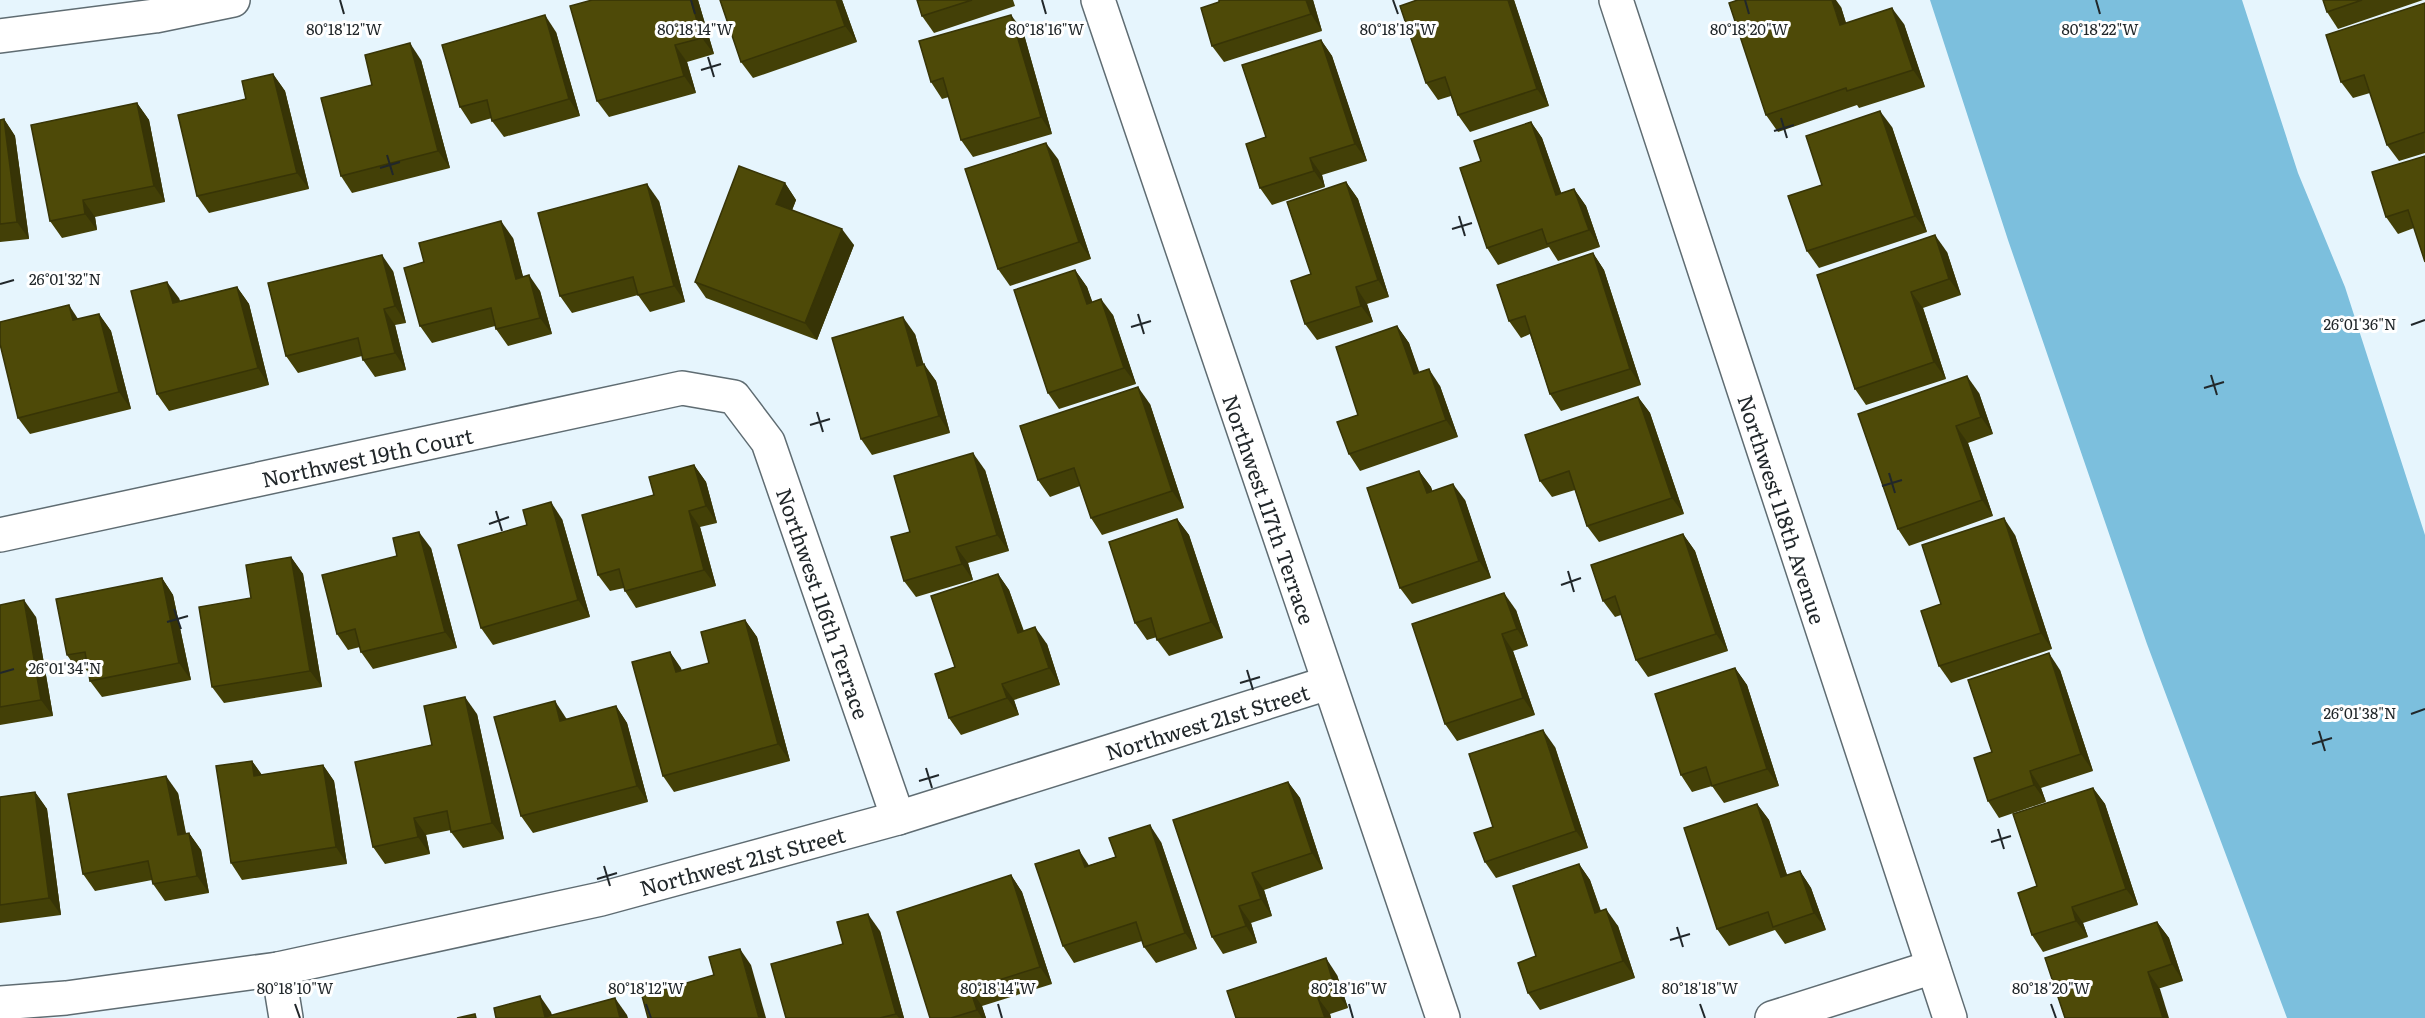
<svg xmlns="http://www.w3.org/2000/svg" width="2425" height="1018" viewBox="0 0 2425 1018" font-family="Literata,serif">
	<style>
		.water { fill: #7cbfdd }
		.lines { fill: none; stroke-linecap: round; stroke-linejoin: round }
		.minor-casing { stroke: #5f6c72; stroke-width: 36 }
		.minor { stroke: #fff; stroke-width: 33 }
		.wall { fill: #434007 }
		.shaded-wall { fill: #373406 }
		.building { fill: #4e4a08; stroke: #373406; stroke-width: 1.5 }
		.ticks { fill: none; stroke: #21272a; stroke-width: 2 }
		.labels { text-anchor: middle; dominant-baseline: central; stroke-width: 6; stroke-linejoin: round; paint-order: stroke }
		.street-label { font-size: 21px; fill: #21272a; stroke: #fff }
		.ticks-label { font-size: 15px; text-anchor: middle; fill: #21272a; stroke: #fff; stroke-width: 6; stroke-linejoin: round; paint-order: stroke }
	</style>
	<rect width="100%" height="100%" fill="#e6f5fd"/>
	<!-- water -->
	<path class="water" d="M1930,0H2242L2298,173L2345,287L2425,535V1018H2287L2147,644L2008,240Z"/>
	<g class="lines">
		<!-- minor casing -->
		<g class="minor-casing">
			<g id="minor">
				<path d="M1098,0L1443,1018"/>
				<path d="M1616,0L1950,1018"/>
				<path d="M0,36L155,16L233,0"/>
				<path d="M0,535L682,388L734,397L768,442L898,818"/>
				<path d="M278,969L286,1018"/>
				<path d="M0,1003L66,998L278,969L601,899L898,818L1328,683"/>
				<path d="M1772,1018L1933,967"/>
			</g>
		</g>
		<!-- minor -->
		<use href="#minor" class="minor"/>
	</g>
	<!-- wall -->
	<g class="wall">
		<path d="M592,0H698L714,54L687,62L696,93L609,117L597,101Z"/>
		<path d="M720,0H842L857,42L753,78L741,62Z"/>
		<path d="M917,0H1013L1015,6L934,33L922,16Z"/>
		<path d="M1219,0H1313L1322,31L1224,62L1212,46L1219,2Z"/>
		<path d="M1514,0L1549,106L1470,132L1458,115L1451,96L1438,100L1426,83Z"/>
		<path d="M2323,0H2423L2338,29L2327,12Z"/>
		<path d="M2425,3V153L2399,161L2387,145L2370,93L2353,98L2341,82Z"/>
		<path d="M1841,7L1846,23L1904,24L1925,87L1859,108L1857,105L1778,132L1766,115Z"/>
		<path d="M1023,31L1052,134L973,157L961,140L949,97L942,99L931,82Z"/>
		<path d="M556,32L580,116L504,137L492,121V118L471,124L460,107Z"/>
		<path d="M1321,40L1332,56L1367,161L1322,175L1325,187L1272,205L1260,188L1266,137Z"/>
		<path d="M421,60L450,168L352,193L341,176L372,85Z"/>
		<path d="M273,74L285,91L309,189L209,213L197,196L246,99Z"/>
		<path d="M137,103L149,120L165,202L95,217L97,230L62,238L50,221Z"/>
		<path d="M4,119L15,136L29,239L0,242V120Z"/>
		<path d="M1531,122L1542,138L1561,193L1574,189L1586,206L1600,247L1558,261L1549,247L1498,265L1487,248L1481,161Z"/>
		<path d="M1892,127L1927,232L1819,268L1807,251L1822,185Z"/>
		<path d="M2425,156L2414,228L2398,234L2386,217Z"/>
		<path d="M1058,159L1091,259L1010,286L998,269Z"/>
		<path d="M1346,182L1358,199L1389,297L1367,304L1373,322L1317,340L1305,324L1311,274Z"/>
		<path d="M785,183L796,200L792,210L854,245L817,340L706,298L695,282Z"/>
		<path d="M659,201L685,302L650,312L638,295L572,313L560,296Z"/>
		<path d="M513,238L523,277L540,291L552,334L508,346L496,329L495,326L432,343L420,326Z"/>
		<path d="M1947,252L1961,295L1923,308L1946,379L1866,405L1855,389L1817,275Z"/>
		<path d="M1593,253L1604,270L1641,385L1561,411L1550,394L1530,334L1521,338L1509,321Z"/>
		<path d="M1075,270L1087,287L1092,302L1113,315L1136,384L1059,409L1048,393Z"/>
		<path d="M393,271L406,323L395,325L406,370L375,377L363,360L362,356L298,373L286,356Z"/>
		<path d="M237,287L249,304L269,385L169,411L157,394L179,298L180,301Z"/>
		<path d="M99,314L111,331L131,409L30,434L18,418L79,319Z"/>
		<path d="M1397,326L1409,343L1419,373L1440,386L1458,437L1360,471L1349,454L1358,415Z"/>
		<path d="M915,334L923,364L936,381L950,433L872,455L861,439Z"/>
		<path d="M1979,393L1993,434L1968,443L1993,516L1909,546L1898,529L1858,414Z"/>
		<path d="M1638,397L1650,413L1684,514L1599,542L1587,526L1575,490L1552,497L1540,481Z"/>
		<path d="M1150,404L1184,508L1102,535L1091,518L1080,486L1050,497L1038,480Z"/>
		<path d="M694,465L706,482L717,523L700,527L716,586L636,608L625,591L624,588L610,591L598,575L654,495Z"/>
		<path d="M985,470L1009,551L968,563L973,580L916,597L904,581L910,532Z"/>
		<path d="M1419,471L1431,487L1432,491L1465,500L1491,578L1412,604L1400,588Z"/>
		<path d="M562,519L590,617L493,645L481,628Z"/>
		<path d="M1177,519L1189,535L1223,638L1169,656L1157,640V637L1147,640L1135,623Z"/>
		<path d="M1683,534L1695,551L1728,651L1648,677L1636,660L1621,615L1615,617L1603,601Z"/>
		<path d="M2015,535L2052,649L1951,683L1939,666L1941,604Z"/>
		<path d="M431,548L457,648L373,669L361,652L360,647L348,650L337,634Z"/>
		<path d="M291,557L303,574L322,687L224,703L212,687L251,598Z"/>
		<path d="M998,574L1009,590L1024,631L1047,644L1060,685L1014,700L1019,715L961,735L949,718L955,667Z"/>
		<path d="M162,578L173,595L191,680L102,697L90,681L88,670L79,672L67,655Z"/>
		<path d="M0,605L36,617L53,716L0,725Z"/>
		<path d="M1516,610L1528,646L1513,651L1535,715L1457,741L1445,724Z"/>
		<path d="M745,620L757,637L790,761L674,792L663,776L670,652L682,671L709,663Z"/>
		<path d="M1735,668L1747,685L1779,786L1724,803L1712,786L1692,792L1681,775Z"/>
		<path d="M2060,670L2093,771L2041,788L2046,802L1999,818L1988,801L1992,752Z"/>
		<path d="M616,706L627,723L648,802L533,833L521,816L566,718L567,719Z"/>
		<path d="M477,714L504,839L463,848L451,832V830L426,835L430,854L385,864L373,847L432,745Z"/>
		<path d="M1555,747L1588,848L1496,878L1485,862Z"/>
		<path d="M252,761L262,775L323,765L334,781L347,864L242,880L231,863Z"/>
		<path d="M1288,782L1300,798L1323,869L1264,890L1272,916L1251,923L1257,943L1223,954L1212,937Z"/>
		<path d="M2093,788L2105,804L2138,905L2083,923L2088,937L2043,952L2032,935L2037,886Z"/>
		<path d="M35,792L47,809L61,915L0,923V797Z"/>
		<path d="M178,793L186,833H189L201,850L209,893L165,901L153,884L152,880L95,891L83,874Z"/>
		<path d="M1757,804L1769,820L1787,875L1800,871L1811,888L1826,930L1785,944L1775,930L1729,946L1717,929Z"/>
		<path d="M1161,842L1197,949L1156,963L1144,947L1142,941L1074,963L1063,946L1090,865Z"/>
		<path d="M1579,864L1590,880L1601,911L1618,926L1635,978L1540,1010L1528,993L1536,956Z"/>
		<path d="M1011,875L1022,892L1052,984L982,1006L986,1018H930Z"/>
		<path d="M2157,922L2169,938L2183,981L2065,1018Z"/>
		<path d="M880,931L904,1018H786L843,944Z"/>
		<path d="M1337,975L1348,1008L1330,1014L1331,1018H1236Z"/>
	</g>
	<!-- shaded-wall -->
	<g class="shaded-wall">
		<path d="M691,0H698L714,54L702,38Z"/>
		<path d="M836,0H842L857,42L845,26Z"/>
		<path d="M1306,0H1313L1322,31L1311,14Z"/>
		<path d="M1508,0H1514L1549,106L1537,89Z"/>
		<path d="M1832,0H1836L1841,7L1852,42L1840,25Z"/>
		<path d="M1892,8L1904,24L1925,87L1913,70Z"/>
		<path d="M545,15L556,32L580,116L569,99Z"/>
		<path d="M1011,15L1023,31L1052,134L1041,117Z"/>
		<path d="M1321,40L1332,56L1367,161L1355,144Z"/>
		<path d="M410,43L421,60L450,168L438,151Z"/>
		<path d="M675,45L687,62L696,93L684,76Z"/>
		<path d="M273,74L285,91L309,189L297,173Z"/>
		<path d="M137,103L149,120L165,202L154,186Z"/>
		<path d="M1880,111L1892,127L1927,232L1915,216Z"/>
		<path d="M4,119L15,136L29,239L17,222Z"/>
		<path d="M1531,122L1542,138L1568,212L1556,195Z"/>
		<path d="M1046,143L1058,159L1091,259L1079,242Z"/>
		<path d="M1310,158L1322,175L1325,187L1314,171Z"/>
		<path d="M1346,182L1358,199L1389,297L1378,280Z"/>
		<path d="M785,183L796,200L788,221L776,204Z"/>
		<path d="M647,184L659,201L685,302L674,286Z"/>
		<path d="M1574,189L1586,206L1600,247L1589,230Z"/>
		<path d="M83,200L95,217L97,230L85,214Z"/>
		<path d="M501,221L513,238L528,295L516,279Z"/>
		<path d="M842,229L854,245L817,340L805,323Z"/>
		<path d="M1935,235L1947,252L1961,295L1949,279Z"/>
		<path d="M1593,253L1604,270L1641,385L1630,369Z"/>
		<path d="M382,255L393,271L406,323L395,306Z"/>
		<path d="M1075,270L1087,287L1099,320L1087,304Z"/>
		<path d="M529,275L540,291L552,334L540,318Z"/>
		<path d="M167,282L179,298L184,320L173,303Z"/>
		<path d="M237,287L249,304L269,385L258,368Z"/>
		<path d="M1356,287L1367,304L1373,322L1361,306Z"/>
		<path d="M1911,292L1923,308L1946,379L1934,362Z"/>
		<path d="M1101,299L1113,315L1136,384L1124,368Z"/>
		<path d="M69,305L80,322L73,320Z"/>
		<path d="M384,309L395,325L406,370L395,353Z"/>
		<path d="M99,314L111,331L131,409L119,392Z"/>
		<path d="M903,317L915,334L929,383L917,366Z"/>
		<path d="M1397,326L1409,343L1426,391L1414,374Z"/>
		<path d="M924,364L936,381L950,433L939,416Z"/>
		<path d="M1429,369L1440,386L1458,437L1446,420Z"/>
		<path d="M1967,376L1979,393L1993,434L1981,417Z"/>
		<path d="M1138,387L1150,404L1184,508L1172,491Z"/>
		<path d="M1638,397L1650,413L1684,514L1672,498Z"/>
		<path d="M1956,426L1968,443L1993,516L1982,500Z"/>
		<path d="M973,453L985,470L1009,551L997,535Z"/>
		<path d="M694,465L706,482L717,523L706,506Z"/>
		<path d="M1419,471L1431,487L1439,509L1427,493Z"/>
		<path d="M1453,484L1465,500L1491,578L1479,561Z"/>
		<path d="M551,502L562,519L590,617L578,600Z"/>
		<path d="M689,511L700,527L716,586L704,570Z"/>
		<path d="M2004,518L2015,535L2052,649L2041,633Z"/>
		<path d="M1177,519L1189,535L1223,638L1211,622Z"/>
		<path d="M419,532L431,548L457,648L445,632Z"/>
		<path d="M1683,534L1695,551L1728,651L1716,634Z"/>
		<path d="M956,547L968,563L973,580L962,564Z"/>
		<path d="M291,557L303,574L322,687L310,671Z"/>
		<path d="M998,574L1009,590L1030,650L1018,633Z"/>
		<path d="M162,578L173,595L191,680L179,663Z"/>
		<path d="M1504,593L1516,610L1528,646L1517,629Z"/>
		<path d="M24,600L36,617L53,716L41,700Z"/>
		<path d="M745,620L757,637L790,761L778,744Z"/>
		<path d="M1035,627L1047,644L1060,685L1049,668Z"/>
		<path d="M1502,634L1513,651L1535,715L1523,698Z"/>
		<path d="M670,652L681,668L687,689L676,672Z"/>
		<path d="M2049,653L2060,670L2093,771L2081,754Z"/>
		<path d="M1735,668L1747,685L1779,786L1767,769Z"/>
		<path d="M1002,684L1014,700L1019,715L1007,698Z"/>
		<path d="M465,697L477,714L504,839L492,823Z"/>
		<path d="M555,701L566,718L572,737L560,721Z"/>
		<path d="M616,706L627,723L648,802L637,786Z"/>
		<path d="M1543,730L1555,747L1588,848L1576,831Z"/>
		<path d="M252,761L264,778L254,776Z"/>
		<path d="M323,765L334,781L347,864L336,847Z"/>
		<path d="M2030,771L2041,788L2046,802L2034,785Z"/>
		<path d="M166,776L178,793L189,852L178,835Z"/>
		<path d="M1288,782L1300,798L1323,869L1312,853Z"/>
		<path d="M2093,788L2105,804L2138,905L2126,889Z"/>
		<path d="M35,792L47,809L61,915L49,898Z"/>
		<path d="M1757,804L1769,820L1793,893L1781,877Z"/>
		<path d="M414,818L426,835L430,854L418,837Z"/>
		<path d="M1150,825L1161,842L1197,949L1185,933Z"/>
		<path d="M189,833L201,850L209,893L197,876Z"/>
		<path d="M1079,850L1090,867H1085Z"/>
		<path d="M1579,864L1590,880L1607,930L1595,913Z"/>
		<path d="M1800,871L1811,888L1826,930L1814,913Z"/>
		<path d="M1252,873L1264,890L1272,916L1261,899Z"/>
		<path d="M1011,875L1022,892L1052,984L1040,967Z"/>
		<path d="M1239,906L1251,923L1257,943L1246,926Z"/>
		<path d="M2072,907L2083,923L2088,937L2076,921Z"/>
		<path d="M1606,909L1618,926L1635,978L1623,961Z"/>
		<path d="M868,914L880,931L904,1018H899L896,1014Z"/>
		<path d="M2157,922L2169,938L2183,981L2172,964Z"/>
		<path d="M740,949L751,965L766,1018H759Z"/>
		<path d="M1326,958L1337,975L1348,1008L1336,992Z"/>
		<path d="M2148,972L2160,989L2169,1018H2163Z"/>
		<path d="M970,989L982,1006L986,1018H982L977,1010Z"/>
		<path d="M540,996L551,1012L553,1018L545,1017Z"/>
		<path d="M615,998L627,1015L628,1018H620Z"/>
		<path d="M1318,998L1330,1014L1331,1018H1325Z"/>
	</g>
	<!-- building -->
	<g class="building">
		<path d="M592,0H691L702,38L675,45L684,76L597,101L570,6Z"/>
		<path d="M720,0H836L845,26L741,62Z"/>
		<path d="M917,0H972L922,16Z"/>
		<path d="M1219,0H1306L1311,14L1212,46L1201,8L1219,2Z"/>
		<path d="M1417,0H1508L1537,89L1458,115L1445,77L1426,83L1400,6Z"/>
		<path d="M1738,0H1832L1840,25L1892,8L1913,70L1847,91L1846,88L1766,115L1729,3Z"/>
		<path d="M2323,0H2362L2327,12Z"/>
		<path d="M2425,3V132L2387,145L2364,75L2341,82L2326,35Z"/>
		<path d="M545,15L569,99L492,121L487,100L460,107L442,45Z"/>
		<path d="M1011,15L1041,117L961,140L943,78L931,82L919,41Z"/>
		<path d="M1321,40L1355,144L1310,158L1314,171L1260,188L1246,144L1266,137L1242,65Z"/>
		<path d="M410,43L438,151L341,176L321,98L372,85L365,55Z"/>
		<path d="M273,74L297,173L197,196L178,115L246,99L242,81Z"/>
		<path d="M137,103L154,186L83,200L85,214L50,221L31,125Z"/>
		<path d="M1880,111L1915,216L1807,251L1788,196L1822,185L1806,136Z"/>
		<path d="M4,119L17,222L0,224V120Z"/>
		<path d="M1531,122L1556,195L1574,189L1589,230L1547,244L1542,229L1487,248L1460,168L1481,161L1474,141Z"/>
		<path d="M1046,143L1079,242L998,269L965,169Z"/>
		<path d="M2425,156V262L2408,210L2386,217L2372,172Z"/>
		<path d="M739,166L785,183L776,204L842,229L805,323L695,282Z"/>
		<path d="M1346,182L1378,280L1356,287L1361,306L1305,324L1291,281L1311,274L1287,202Z"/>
		<path d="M647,184L674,286L638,295L633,277L560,296L538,213Z"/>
		<path d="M501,221L516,279L529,275L540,318L496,329L491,308L420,326L404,268L424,262L419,243Z"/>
		<path d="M1935,235L1949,279L1911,292L1934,362L1855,389L1817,275Z"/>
		<path d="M1593,253L1630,369L1550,394L1525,316L1509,321L1497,285Z"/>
		<path d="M382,255L395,306L384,309L395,353L363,360L358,338L286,356L268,283Z"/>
		<path d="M1075,270L1087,304L1101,299L1124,368L1048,393L1014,290Z"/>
		<path d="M167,282L173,303L237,287L258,368L157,394L131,291Z"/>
		<path d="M69,305L73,320L99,314L119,392L18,418L0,344V322Z"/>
		<path d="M903,317L917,366L924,364L939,416L861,439L832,338Z"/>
		<path d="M1397,326L1414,374L1429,369L1446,420L1349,454L1337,422L1358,415L1336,347Z"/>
		<path d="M1967,376L1981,417L1956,426L1982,500L1898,529L1858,414Z"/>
		<path d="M1138,387L1172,491L1091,518L1074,468L1038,480L1020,426Z"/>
		<path d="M1638,397L1672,498L1587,526L1569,471L1540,481L1525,435Z"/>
		<path d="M973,453L997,535L956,547L962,564L904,581L891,537L910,532L894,476Z"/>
		<path d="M694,465L706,506L689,511L704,570L625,591L619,569L598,575L582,515L654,495L649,477Z"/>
		<path d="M1419,471L1427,493L1453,484L1479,561L1400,588L1367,488Z"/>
		<path d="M551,502L578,600L481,628L458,545L527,525L523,510Z"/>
		<path d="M2004,518L2041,633L1939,666L1921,611L1941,604L1922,545Z"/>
		<path d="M1177,519L1211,622L1157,640L1151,618L1135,623L1109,542Z"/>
		<path d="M419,532L445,632L361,652L355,629L337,634L322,575L397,556L393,538Z"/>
		<path d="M1683,534L1716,634L1636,660L1615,596L1603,601L1591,565Z"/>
		<path d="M291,557L310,671L212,687L199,607L251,598L246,565Z"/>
		<path d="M998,574L1018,633L1035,627L1049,668L1002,684L1007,698L949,718L935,674L955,667L931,596Z"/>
		<path d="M162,578L179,663L90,681L85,652L67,655L56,599Z"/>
		<path d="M1504,593L1517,629L1502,634L1523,698L1445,724L1412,624Z"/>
		<path d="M24,600L41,700L0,707V605Z"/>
		<path d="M745,620L778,744L663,776L632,662L670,652L676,672L709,663L701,632Z"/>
		<path d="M2049,653L2081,754L2030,771L2034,785L1988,801L1974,758L1992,752L1968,680Z"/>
		<path d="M1735,668L1767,769L1712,786L1706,767L1681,775L1655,694Z"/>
		<path d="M465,697L492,823L451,832L447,811L414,818L418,837L373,847L355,762L432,745L424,706Z"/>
		<path d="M555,701L560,721L616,706L637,786L521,816L494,717Z"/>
		<path d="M1543,730L1576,831L1485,862L1474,833L1493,827L1469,754Z"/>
		<path d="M252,761L254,776L323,765L336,847L231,863L216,766Z"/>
		<path d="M166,776L178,835L189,833L197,876L153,884L148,861L83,874L68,794Z"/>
		<path d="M1288,782L1312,853L1252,873L1261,899L1239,906L1246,926L1212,937L1173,820Z"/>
		<path d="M2093,788L2126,889L2072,907L2076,921L2032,935L2018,893L2037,886L2013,814Z"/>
		<path d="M35,792L49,898L0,905V797Z"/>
		<path d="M1757,804L1781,877L1800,871L1814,913L1773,927L1768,912L1717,929L1684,828Z"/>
		<path d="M1150,825L1185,933L1144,947L1136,922L1063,946L1035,864L1079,850L1085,867L1116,857L1109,838Z"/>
		<path d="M1579,864L1595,913L1606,909L1623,961L1528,993L1518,963L1536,956L1513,886Z"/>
		<path d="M1011,875L1040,967L970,989L977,1010L951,1018H930L897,912Z"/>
		<path d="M868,914L896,1014L880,1018H786L771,964L843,944L837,922Z"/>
		<path d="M2157,922L2172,964L2148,972L2163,1018H2065L2045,958Z"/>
		<path d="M740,949L759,1018H648L642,996L714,975L709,957Z"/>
		<path d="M1326,958L1336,992L1318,998L1325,1018H1236L1227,991Z"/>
		<path d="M540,996L545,1017L615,998L620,1018H496L494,1008Z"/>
		<path d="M475,1014L476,1018H457Z"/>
	</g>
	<!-- ticks -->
	<path class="ticks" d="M340,0L344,14M691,0L695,14M1042,0L1046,14M1393,0L1398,14M1745,0L1749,14M2096,0L2100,14M708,57L714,77M701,70L721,64M1781,118L1787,138M1774,131L1794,125M387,155L393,175M380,168L400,162M1459,216L1465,236M1452,229L1472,223M0,284L14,280M1138,314L1144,334M2411,325L2425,320M1131,327L1151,321M2211,375L2217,395M2204,388L2224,382M817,412L823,432M810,425L830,419M1889,473L1895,493M1882,486L1902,480M496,511L502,531M489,524L509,517M1568,571L1574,592M1561,585L1581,578M174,609L181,629M167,622L188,616M1247,670L1253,690M0,673L14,669M1240,683L1260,677M2411,714L2425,709M2319,731L2325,751M2312,744L2332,738M926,768L932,788M919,781L939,775M1998,829L2004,849M1991,842L2011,836M604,866L610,886M597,879L617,873M1677,927L1683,947M1670,940L1690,934M295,1004L300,1018M646,1004L651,1018M998,1004L1002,1018M1349,1004L1353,1018M1700,1004L1705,1018M2051,1004L2056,1018"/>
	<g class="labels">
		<!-- street labels -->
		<g class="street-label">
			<text transform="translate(367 456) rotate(-12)">Northwest 19th Court</text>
			<text transform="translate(1270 509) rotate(71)">Northwest 117th Terrace</text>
			<text transform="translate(1783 509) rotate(72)">Northwest 118th Avenue</text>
			<text transform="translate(824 603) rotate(71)">Northwest 116th Terrace</text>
			<text transform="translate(1207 721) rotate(-17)">Northwest 21st Street</text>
			<text transform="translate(742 860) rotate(-15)">Northwest 21st Street</text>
		</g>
	</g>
	<g class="ticks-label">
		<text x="344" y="35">80°18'12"W</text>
		<text x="695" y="35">80°18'14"W</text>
		<text x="1046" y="35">80°18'16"W</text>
		<text x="1398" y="35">80°18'18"W</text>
		<text x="1749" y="35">80°18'20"W</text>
		<text x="2100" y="35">80°18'22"W</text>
		<text x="65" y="285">26°01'32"N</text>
		<text x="2360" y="330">26°01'36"N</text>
		<text x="65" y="674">26°01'34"N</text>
		<text x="2360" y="719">26°01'38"N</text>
		<text x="295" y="994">80°18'10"W</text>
		<text x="646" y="994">80°18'12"W</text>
		<text x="998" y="994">80°18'14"W</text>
		<text x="1349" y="994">80°18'16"W</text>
		<text x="1700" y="994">80°18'18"W</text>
		<text x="2051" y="994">80°18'20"W</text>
	</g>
</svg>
